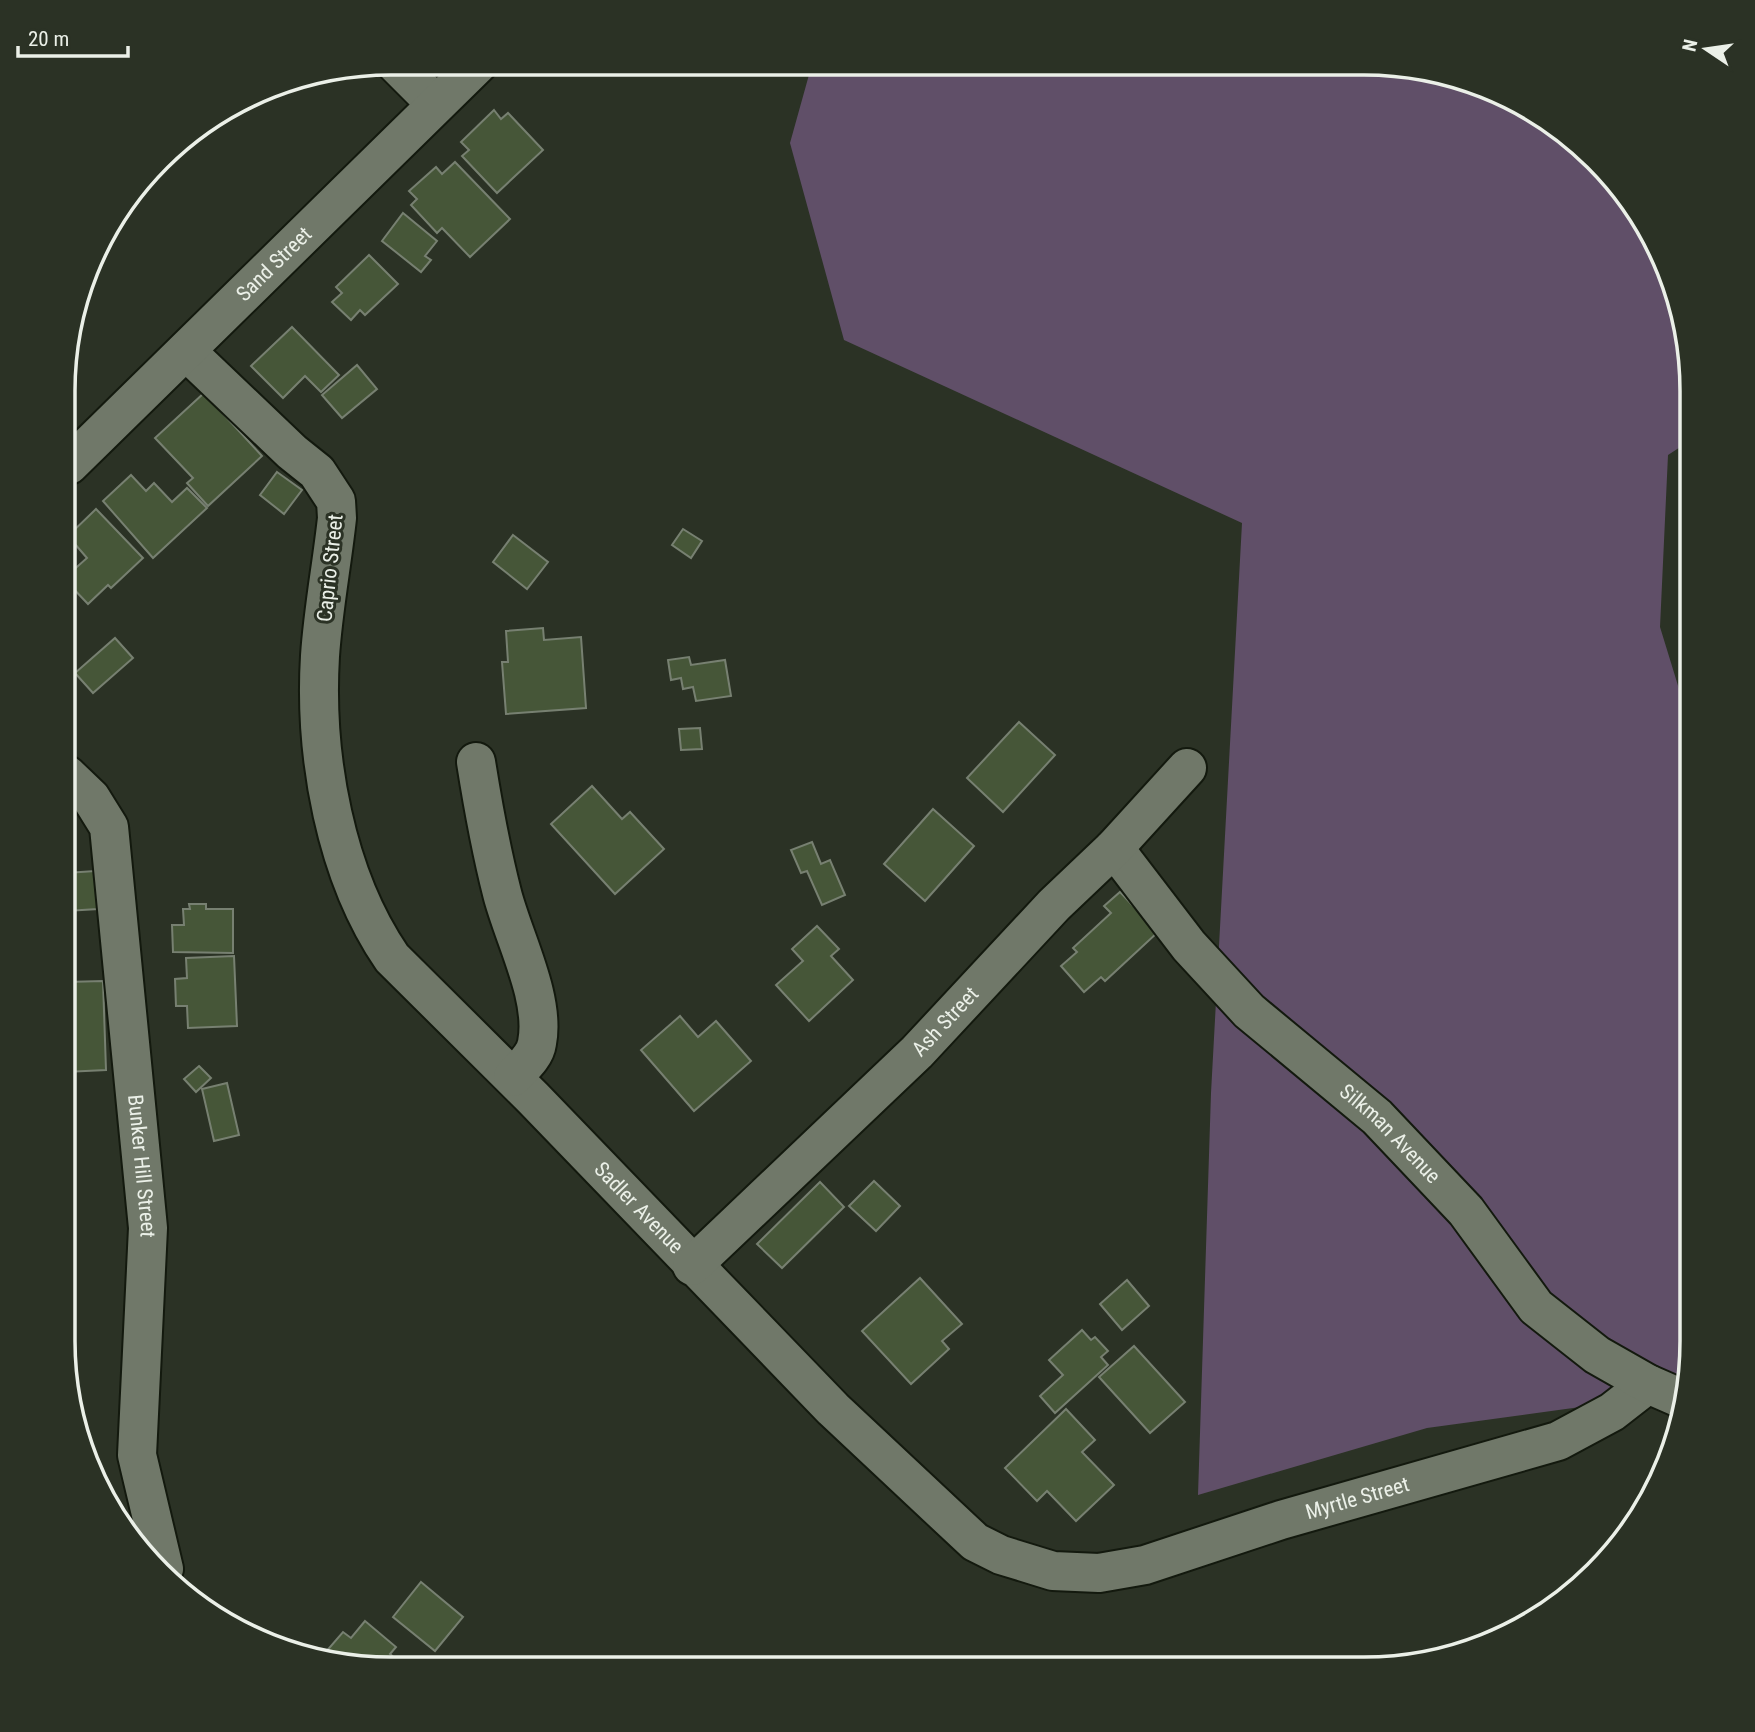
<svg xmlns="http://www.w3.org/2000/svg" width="1755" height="1732" viewBox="0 0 1755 1732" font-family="'Roboto Condensed',sans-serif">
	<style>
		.green { fill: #604f68 }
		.building { fill: #465638; stroke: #778071; stroke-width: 2 }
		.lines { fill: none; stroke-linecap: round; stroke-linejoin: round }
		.minor-casing { stroke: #13190e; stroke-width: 42 }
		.minor { stroke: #707869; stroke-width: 38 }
		.labels { text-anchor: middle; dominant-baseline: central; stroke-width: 6; stroke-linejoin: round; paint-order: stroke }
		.street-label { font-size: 21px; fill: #ebf0e8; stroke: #2b3225 }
		.rim { fill: none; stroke: #ebf0e8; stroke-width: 3.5 }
	</style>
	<rect width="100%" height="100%" fill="#2b3225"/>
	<!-- green -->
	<path class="green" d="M812,64L1406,66L1528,107L1624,192L1674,286L1691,370V440L1668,455L1660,627L1691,728V1362L1682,1393L1427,1428L1198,1495L1211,1093L1242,523L844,340L790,143Z"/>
	<!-- building -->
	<g class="building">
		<path d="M494,110L501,119L508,113L543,150L497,193L462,156L469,150L461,142Z"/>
		<path d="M455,162L510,219L470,257L442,228L437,233L411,205L417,199L409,191L436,167L442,174Z"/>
		<path d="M403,213L437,241L425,256L431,260L421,272L382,241Z"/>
		<path d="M369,255L398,284L365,315L360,310L351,320L332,302L342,293L336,287Z"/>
		<path d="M292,327L339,375L321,392L305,376L283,398L251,366Z"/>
		<path d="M357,365L377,389L342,418L322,395Z"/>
		<path d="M204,393L262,456L208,506L187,483L193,478L155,438Z"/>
		<path d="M277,472L302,490L284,514L260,495Z"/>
		<path d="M131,475L146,491L154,483L172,502L187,488L207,508L153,558L103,501Z"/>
		<path d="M96,509L143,558L111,588L108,585L88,604L68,583V575L87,558L68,536Z"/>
		<path d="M683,529L702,541L691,558L672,545Z"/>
		<path d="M513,535L548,562L527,589L493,562Z"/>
		<path d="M543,628L544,640L581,637L586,708L506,714L502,662H508L506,631Z"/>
		<path d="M115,638L133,658L93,693L75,673Z"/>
		<path d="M689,657L691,665L725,660L731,696L696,701L693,687L683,689L681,678L671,680L668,660Z"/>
		<path d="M1019,722L1055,755L1003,812L967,778Z"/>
		<path d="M700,728L702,749L681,750L679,729Z"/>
		<path d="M592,786L622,819L630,812L664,849L615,894L551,824Z"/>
		<path d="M933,809L974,846L925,901L884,864Z"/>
		<path d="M812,842L821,864L830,860L845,895L822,905L807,871L801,873L791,850Z"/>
		<path d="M95,871L98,909L66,911V873Z"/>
		<path d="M1120,892L1158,932L1105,981L1101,977L1084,992L1061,966L1077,952L1073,948L1111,913L1104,906Z"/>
		<path d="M189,904H206V909H233V953L173,952L172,925H184L183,909H190Z"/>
		<path d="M817,926L839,949L831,956L853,980L809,1021L776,985L803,961L792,949Z"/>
		<path d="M234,956L237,1026L188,1028L187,1006H176L175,979L187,978L186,958Z"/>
		<path d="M103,981L106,1070L65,1072L66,982Z"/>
		<path d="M680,1016L698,1037L716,1021L751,1061L694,1111L641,1050Z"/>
		<path d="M199,1066L211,1078L196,1092L184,1079Z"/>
		<path d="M227,1083L239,1135L214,1141L202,1089Z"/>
		<path d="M874,1181L900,1206L876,1231L849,1206Z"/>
		<path d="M820,1182L844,1207L782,1268L757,1244Z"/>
		<path d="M920,1278L962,1324L942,1341L949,1349L911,1384L862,1331Z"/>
		<path d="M1127,1280L1149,1306L1122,1330L1100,1304Z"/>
		<path d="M1082,1330L1091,1340L1095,1337L1108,1351L1101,1357L1108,1365L1055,1413L1040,1396L1063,1375L1049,1360Z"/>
		<path d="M1134,1346L1185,1402L1150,1433L1099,1377Z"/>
		<path d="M1066,1409L1095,1440L1082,1452L1114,1485L1076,1521L1047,1491L1037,1501L1005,1468Z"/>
		<path d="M421,1582L463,1617L435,1651L393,1617Z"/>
		<path d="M365,1621L396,1647L390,1654L398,1661L393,1668H370L324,1654L343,1632L351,1638Z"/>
	</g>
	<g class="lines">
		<!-- minor casing -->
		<g class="minor-casing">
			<g id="minor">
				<path d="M395,63L436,104"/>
				<path id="s1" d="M186,351L292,452L317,472L336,501L337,518C332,564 323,610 320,656C314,756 335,875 392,958L533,1098L833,1409L975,1542L1001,1555L1053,1571L1099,1573L1145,1565L1281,1520L1558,1441L1612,1412L1648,1384"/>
				<path id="s2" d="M69,465L479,63"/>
				<path d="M476,762C483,806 491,850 502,893C513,937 546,998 537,1043C535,1057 522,1067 513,1077"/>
				<path id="s3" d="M67,775L91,798L109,827L148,1228L137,1455L164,1569"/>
				<path id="s4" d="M1114,848L1189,946L1249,1011L1377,1117L1466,1211L1536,1307L1597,1355L1648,1384L1680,1398"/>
				<path id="s5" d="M692,1266L917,1052L1054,905L1114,848L1187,768"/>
			</g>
		</g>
		<!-- minor -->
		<use href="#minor" class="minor"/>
	</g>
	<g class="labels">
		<!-- street labels -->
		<g class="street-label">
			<text stroke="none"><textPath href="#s2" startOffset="287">Sand Street</textPath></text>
			<text transform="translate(330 568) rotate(-84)">Caprio Street</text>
			<text stroke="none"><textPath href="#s5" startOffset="352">Ash Street</textPath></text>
			<text stroke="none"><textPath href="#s4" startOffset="399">Silkman Avenue</textPath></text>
			<text stroke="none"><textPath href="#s3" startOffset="408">Bunker Hill Street</textPath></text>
			<text stroke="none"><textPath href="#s1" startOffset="1036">Sadler Avenue</textPath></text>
			<text stroke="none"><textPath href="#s1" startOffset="1909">Myrtle Street</textPath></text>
		</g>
	</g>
	<!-- crop -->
	<path d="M0 0H1755V1732H0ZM391 75H1364A316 316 0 0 1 1680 391V1341A316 316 0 0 1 1364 1657H391A316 316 0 0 1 75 1341V391A316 316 0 0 1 391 75Z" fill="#2b3225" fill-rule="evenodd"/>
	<path class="rim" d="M391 75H1364A316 316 0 0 1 1680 391V1341A316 316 0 0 1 1364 1657H391A316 316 0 0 1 75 1341V391A316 316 0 0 1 391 75Z"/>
	<!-- north arrow -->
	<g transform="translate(1706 49) rotate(283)" stroke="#2b3225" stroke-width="5" paint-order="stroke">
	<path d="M0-5L12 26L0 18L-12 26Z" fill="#ebf0e8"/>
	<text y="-10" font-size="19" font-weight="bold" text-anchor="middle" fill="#ebf0e8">N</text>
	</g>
	<!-- scale -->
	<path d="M18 46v10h110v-10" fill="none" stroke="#ebf0e8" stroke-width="3.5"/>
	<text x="28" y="46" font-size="21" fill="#ebf0e8" stroke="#2b3225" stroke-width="5" paint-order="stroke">20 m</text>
</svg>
